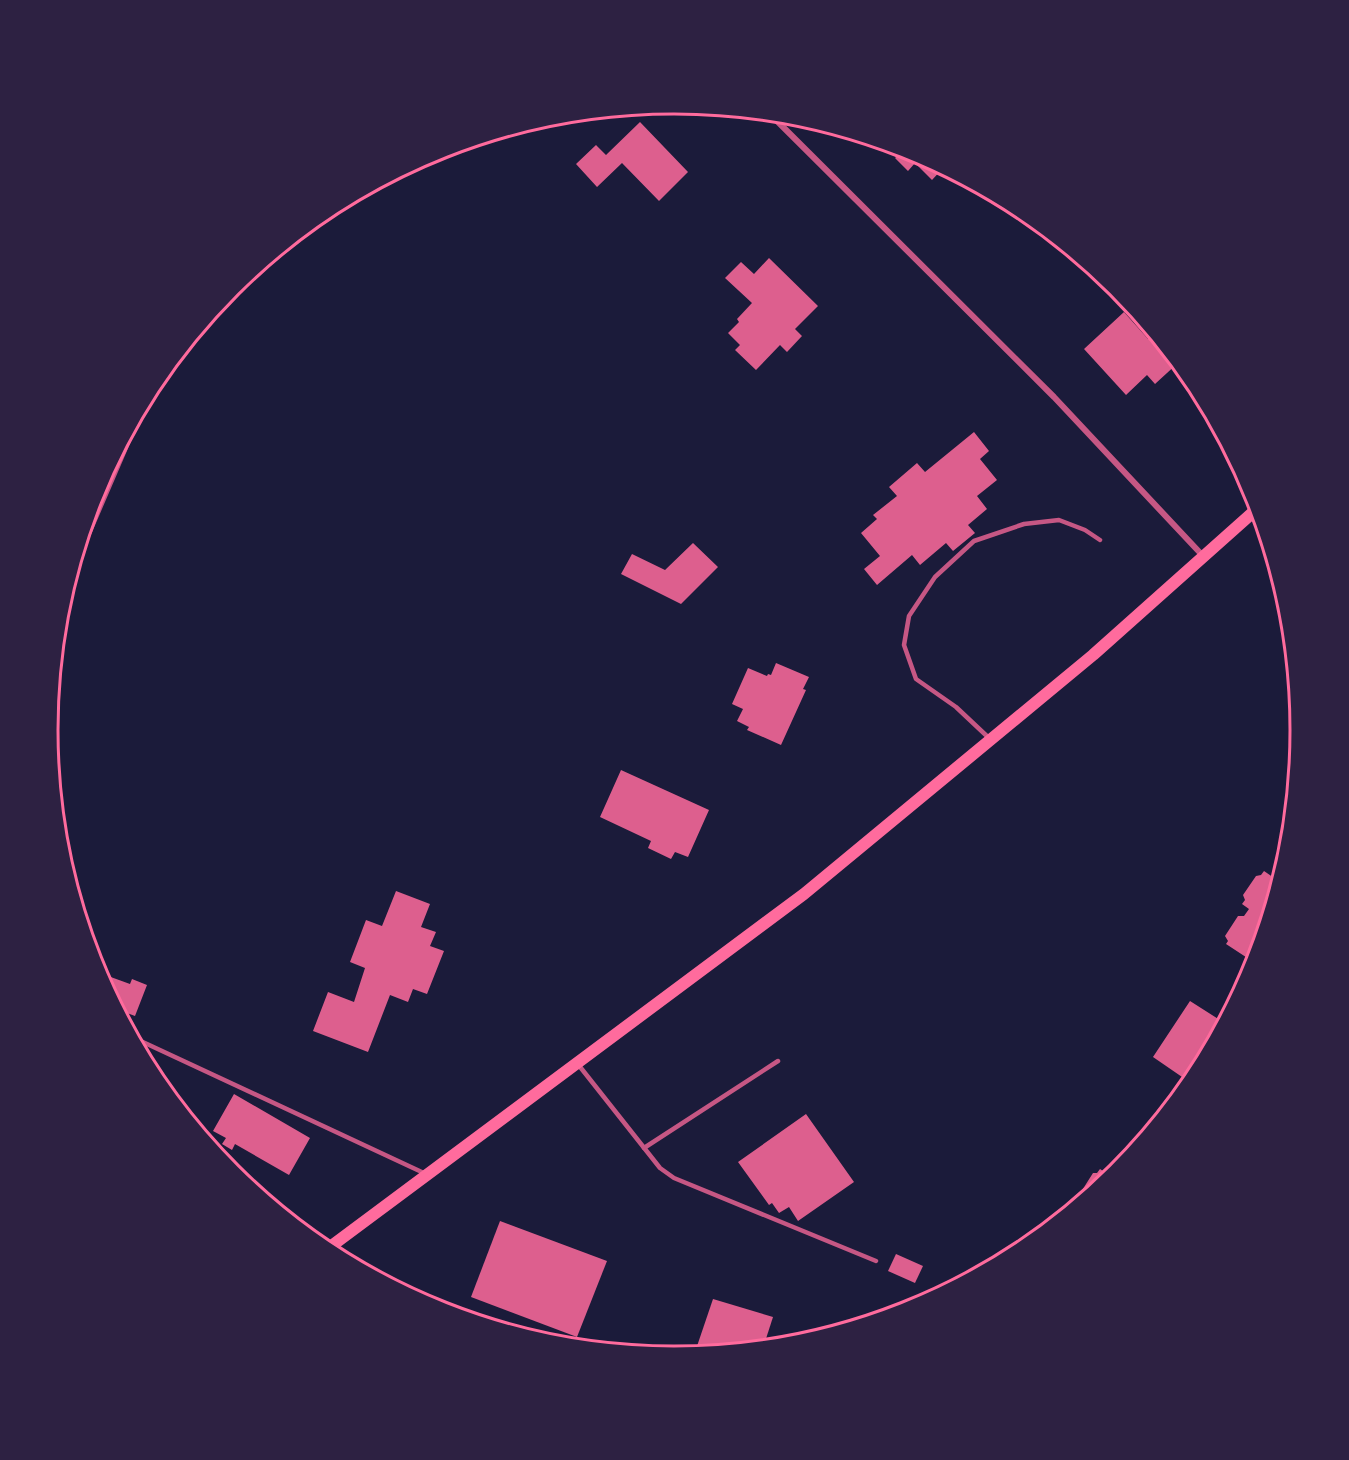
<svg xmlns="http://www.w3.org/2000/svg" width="1349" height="1460" viewBox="0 0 1349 1460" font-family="Mulish,sans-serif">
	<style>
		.building { fill: #dd5f8e }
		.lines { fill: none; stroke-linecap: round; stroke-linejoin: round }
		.service { stroke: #c65784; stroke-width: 4.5 }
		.minor { stroke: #c65784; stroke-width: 6 }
		.secondary { stroke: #ff6b9d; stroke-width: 12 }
		.rim { fill: none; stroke: #ff6b9d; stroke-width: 3 }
	</style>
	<rect width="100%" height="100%" fill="#1b1b3a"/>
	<!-- building -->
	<g class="building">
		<path d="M640,122L688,172L659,201L622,163L597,187L576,164L596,145L606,155Z"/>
		<path d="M900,147L915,151L944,167L932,180L915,163L908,171L895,158L903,150Z"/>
		<path d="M769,258L818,306L795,329L802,336L787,352L780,345L756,370L735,350L740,345L728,333L739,322L737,319L752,303L725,278L741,262L754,274Z"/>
		<path d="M1124,312L1148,339L1155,332L1179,362L1155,384L1147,375L1126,395L1084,349Z"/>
		<path d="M974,432L989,451L980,459L997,480L977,496L987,509L968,525L975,533L953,551L946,543L920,565L912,555L877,585L864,569L880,556L861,533L877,519L873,515L897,496L889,487L917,463L925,472Z"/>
		<path d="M693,543L718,567L681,604L621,574L632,554L665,570Z"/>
		<path d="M776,663L809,677L803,689L806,690L781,745L747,730L749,727L737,721L743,709L732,704L748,668L767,676L768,674L771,675Z"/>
		<path d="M621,770L709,810L688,857L675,852L671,859L648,848L651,841L600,817Z"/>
		<path d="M1264,871L1280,882L1255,963L1226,944L1228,941L1225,936L1238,916H1244L1249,909L1242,904L1245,900L1243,895L1256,876L1261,875Z"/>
		<path d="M396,891L430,904L421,927L436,932L430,946L444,951L427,994L413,989L408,1002L390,995L368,1052L313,1031L328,992L354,1002L365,968L350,962L366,920L382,926Z"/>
		<path d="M97,972L130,984L132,979L147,985L135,1016L119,1010L118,1012Z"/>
		<path d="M1190,1001L1223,1022L1215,1034L1218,1036L1200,1070L1194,1066L1185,1079L1153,1057Z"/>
		<path d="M234,1094L310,1138L289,1175L235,1144L232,1150L222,1144L226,1138L213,1131Z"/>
		<path d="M806,1114L854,1182L798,1221L789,1207L779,1213L772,1203L769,1205L738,1162Z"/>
		<path d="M1100,1169L1112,1177L1054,1225L1065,1207L1076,1205L1082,1196L1081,1192L1093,1173H1097Z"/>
		<path d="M500,1221L607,1261L577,1337L471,1297Z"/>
		<path d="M896,1254L923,1266L915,1283L888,1271Z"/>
		<path d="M713,1299L773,1317L763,1348L694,1355Z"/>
	</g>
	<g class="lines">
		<!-- service -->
		<g class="service">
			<path d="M66,587L155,380"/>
			<path d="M990,739L956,707L916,679L904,645L909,616L935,577L974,541L1024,524L1059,520L1085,530L1100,540"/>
			<path d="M132,1037L426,1174"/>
			<path d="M577,1063L660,1168L674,1178L876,1261"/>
			<path d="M644,1148L778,1061"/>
		</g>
		<!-- minor -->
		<path class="minor" d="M769,113L1054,397L1204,557"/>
		<!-- secondary -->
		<path class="secondary" d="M326,1250L804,894L1093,655L1259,507"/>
	</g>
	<!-- crop -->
	<path d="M0 0H1349V1460H0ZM58 730a616 616 0 1 1 1232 0a616 616 0 1 1-1232 0Z" fill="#2d2142" fill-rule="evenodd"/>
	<path class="rim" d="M58 730a616 616 0 1 1 1232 0a616 616 0 1 1-1232 0Z"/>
</svg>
